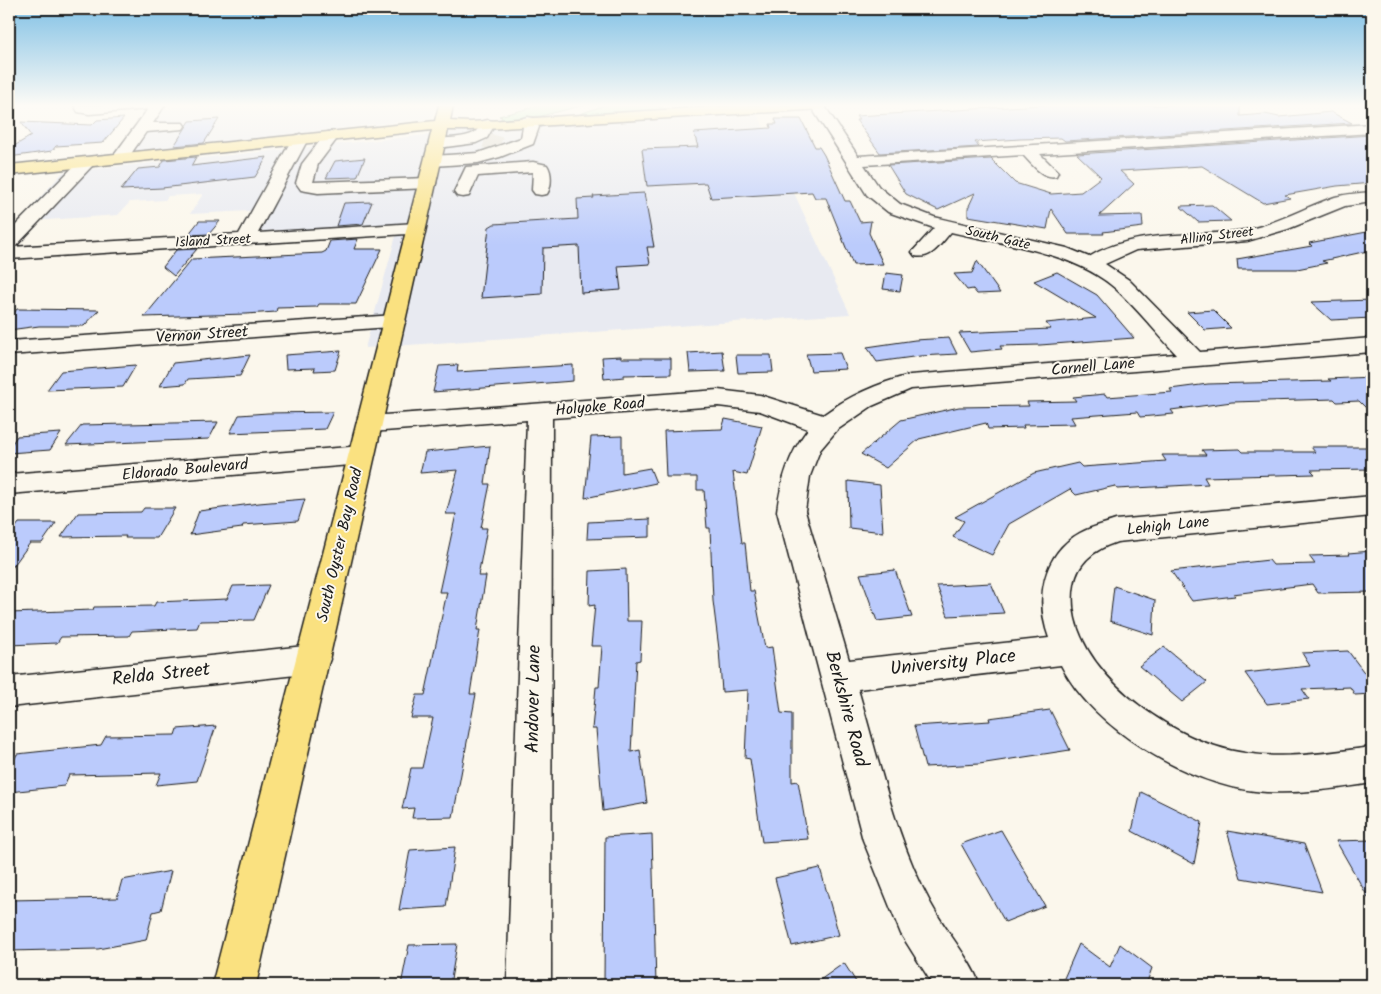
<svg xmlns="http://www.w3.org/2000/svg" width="1381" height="994" viewBox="0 0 1381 994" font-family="Kalam,sans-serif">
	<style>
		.built { fill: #e8eaf1 }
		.green { fill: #b3f0b5; stroke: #688668 }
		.building { fill: #bbcbfc; stroke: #1c1c1c }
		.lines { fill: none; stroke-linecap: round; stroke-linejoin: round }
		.minor-tunnel { stroke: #dad6cd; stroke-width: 16; stroke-dasharray: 16 8; stroke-linecap: butt }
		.minor-casing { stroke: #1c1c1c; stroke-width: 3 }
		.major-casing { stroke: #1c1c1c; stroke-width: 3 }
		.minor { fill: #fbf7ec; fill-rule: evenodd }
		.major { fill: #fae180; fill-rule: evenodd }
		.labels { text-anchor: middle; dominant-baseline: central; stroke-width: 4; stroke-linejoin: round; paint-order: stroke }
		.far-street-label { font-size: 14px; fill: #1c1c1c; stroke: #fbf7ec }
		.street-label { font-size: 16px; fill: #1c1c1c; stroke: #fbf7ec }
		.near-street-label { font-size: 19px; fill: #1c1c1c; stroke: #fbf7ec }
	</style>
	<rect width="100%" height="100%" fill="#fbf7ec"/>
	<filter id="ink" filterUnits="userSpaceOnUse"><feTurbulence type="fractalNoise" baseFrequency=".02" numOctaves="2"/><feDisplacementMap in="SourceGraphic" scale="10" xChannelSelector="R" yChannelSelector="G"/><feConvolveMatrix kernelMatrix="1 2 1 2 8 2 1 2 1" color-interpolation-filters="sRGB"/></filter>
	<g filter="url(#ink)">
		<!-- built -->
		<g class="built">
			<path d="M199,105H436L432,118L129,152L162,109Z"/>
			<path d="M758,115L850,314L365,348L399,225L241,232L250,211L190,214L203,194L168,196L165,200L130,202L118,215L18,222L63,172L476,130Z"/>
		</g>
		<!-- green -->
		<g class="green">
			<path d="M542,105H584L541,116L500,120L502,117L499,116Z"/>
			<path d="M605,105H653L672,111L563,120Z"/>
		</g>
		<!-- building -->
		<g class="building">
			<path d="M1041,105H1240V116L1265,114L1279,117L1331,112L1352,123L1065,141L1061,138L1020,139L975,142L979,147L880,153L856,120H859L856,116Z"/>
			<path d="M124,118L103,143L56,146L52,151L9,157V149L31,136L21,122L92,125L97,120Z"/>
			<path d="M219,119L204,143L174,146L190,121Z"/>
			<path d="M775,119H801L815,147H819L824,155L845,201H850L860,222L871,221L869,233L883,264L853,265L826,198H815L812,192L711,198L706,183L647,186L642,149L698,147L694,133L771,128L770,124H777Z"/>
			<path d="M1372,135V183L1337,186L1285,195L1290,198L1263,203L1202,166L1120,171L1134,184L1099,216L1142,215L1143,227L1103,232L1104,234H1068L1051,209L1047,229L968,216V208L975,193L938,210L906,194L888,165L991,159L1015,183L1051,194L1081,192L1101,177L1077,154Z"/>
			<path d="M196,157L191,166L267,157L255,177L162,188L121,190L138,169L160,167L164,160Z"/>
			<path d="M365,158L357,177L326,178L335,161Z"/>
			<path d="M644,193L654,247H647L650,264L618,266L621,290L581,293L579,246L543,248L542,294L481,298L489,227L494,224L578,219L577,199L594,198L593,196Z"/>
			<path d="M372,202L363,224L336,226L344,203Z"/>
			<path d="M1212,205L1231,221L1198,222L1180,206Z"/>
			<path d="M199,221H220L209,234L188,235Z"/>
			<path d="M1372,231V250L1322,261L1327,263L1297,269H1238L1237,259L1312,246L1309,243Z"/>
			<path d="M358,239L354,249H382L356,304H319L317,307L277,308L276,312L246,314L144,317L192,259L322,253L326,251L330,241Z"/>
			<path d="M197,249L174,276L163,267L176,250Z"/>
			<path d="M977,261L1000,293L977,294L973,289L967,290L954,274L972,273Z"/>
			<path d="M1057,272L1097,295L1134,338L1040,345L1000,346L1002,349L970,352L959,333L1051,329L1046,323L1096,318L1034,281Z"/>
			<path d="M886,273L903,275L900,291L883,289Z"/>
			<path d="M1372,300V318L1331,320L1311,302Z"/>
			<path d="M17,309L99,310L84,326H39L9,330V319Z"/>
			<path d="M1213,310L1231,328L1205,330L1187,312Z"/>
			<path d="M949,338L957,354L920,356L877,362L867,347L915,340Z"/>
			<path d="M341,351L335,370L314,371L315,368L286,369L285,355Z"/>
			<path d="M722,351L725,371L690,372L688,353Z"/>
			<path d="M840,353L846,369L811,371L806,354Z"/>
			<path d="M250,355L240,376L188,379L185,384L160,386L173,363Z"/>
			<path d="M736,355H771L773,372L738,373Z"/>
			<path d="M621,356V358H671V374L624,375V377L604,379L602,357Z"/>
			<path d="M136,365L123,387L47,390L61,371Z"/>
			<path d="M458,365L457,372L573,365V381L433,392L439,366Z"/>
			<path d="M1372,377V414L1359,401L1337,402L1334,399L1232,402L1171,410L1174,414L1140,417L1137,412L1071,417L1075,424L1023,425L1024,428L988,429L986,423L919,439L886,468L861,454L901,420L959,407L1029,406L1027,402L1076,401L1073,397L1105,394L1107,397L1172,392L1170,389L1208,384L1331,381L1328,379Z"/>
			<path d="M333,412L325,429L230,433L239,415L268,413Z"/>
			<path d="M725,419L762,426L747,475L733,472L742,543H745L750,591H754L765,648L772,647L781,713L792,714V782L798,781L808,839L762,842L750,759L745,758L748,690L722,692L719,649L713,601L710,528H707L704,490H697V477H666L664,431L722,429Z"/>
			<path d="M218,422L209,439L66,445L82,425Z"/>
			<path d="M61,433L50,450L9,453V448L17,436Z"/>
			<path d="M622,436V473L650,468L656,483L585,498L591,437Z"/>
			<path d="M490,446L485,484H490L481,528H487L478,576H486L477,630H480L470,694H476L453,817L412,818L414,808L402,809L411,768H422L433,718H411L417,695H425L447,592H439L456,514H446L458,470L420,473L425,452Z"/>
			<path d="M1311,447H1372V469L1311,470L1315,474L1204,477L1208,484L1117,489L1115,486L1076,495L1070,489L1009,524L992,555L953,537L964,521L955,517L1034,473L1078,463L1082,467L1166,461L1162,455H1206L1202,450L1240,449L1243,452H1315Z"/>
			<path d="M848,481L880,485L883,532L849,528Z"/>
			<path d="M305,499L298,521L243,525L242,528L190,535L199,511L259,503Z"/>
			<path d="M144,508H175L157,538H125L126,536L61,537L78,513L141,512Z"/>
			<path d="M650,519V537L587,539L588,522Z"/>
			<path d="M19,523H56L42,543H30L9,572V536Z"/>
			<path d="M1372,551V592L1318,593L1312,584L1233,594L1235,596L1192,601L1171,571L1269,560L1273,565L1315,564L1309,556L1350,555L1348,553Z"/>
			<path d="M626,569L627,621H642L640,660L636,661L631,752L640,750L647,803L603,811L596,729H592L596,687H599L602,646H591L595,605L589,606L590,571Z"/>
			<path d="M895,570L912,617L877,621L860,574Z"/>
			<path d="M991,583L1004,613L948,616L937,586Z"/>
			<path d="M269,585L254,620L200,621L197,628L132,631L129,636L61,637L57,643L9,645V613L93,610L94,607L154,606L156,602L227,599L233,586Z"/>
			<path d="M1114,586L1155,600L1153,635L1110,621Z"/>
			<path d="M1164,647L1207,682L1182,702L1139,666Z"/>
			<path d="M1348,651L1372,683V694L1355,695L1350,687L1302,689L1309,699L1267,704L1245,673L1310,666L1302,653Z"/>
			<path d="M1050,710L1070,750L979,764L925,767L914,726L990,721L989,718Z"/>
			<path d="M216,726L197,781L156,785L161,773L69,775L64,786L9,792V771L17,754L101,745L106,736L175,735L177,729Z"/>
			<path d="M1141,792L1202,822L1194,864L1132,831Z"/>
			<path d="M1001,830L1045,906L1005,922L961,844Z"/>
			<path d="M1227,831L1304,844L1322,892L1241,878Z"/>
			<path d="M652,834L656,985H604L605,837Z"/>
			<path d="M1372,840V904L1336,841Z"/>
			<path d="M455,847L446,907L399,910L410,850Z"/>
			<path d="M820,868L839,935L792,946L775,878Z"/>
			<path d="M171,871L161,910L153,912L146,940L98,949L9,951V900L117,898L122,880Z"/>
			<path d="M457,944L450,985H401L409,945Z"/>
			<path d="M1079,944L1110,967L1120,944L1152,968L1146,985H1061Z"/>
			<path d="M844,963L858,985H813Z"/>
		</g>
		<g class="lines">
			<!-- minor-tunnel -->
			<path class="minor-tunnel" d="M485,140L502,146"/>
			<!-- minor casing -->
			<g class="minor-casing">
				<g id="minor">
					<path d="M74,105H165L153,123H183L185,126L183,129L146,132L126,161H114L112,158L148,109L89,114L78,112Z"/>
					<path d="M810,105H824L858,156L1372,124V133L1040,154L1058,172L1056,176C1042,179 1032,164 1023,155L864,165L879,187L900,204L934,217L1067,248L1089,257C1136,228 1194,238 1245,230C1277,224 1305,207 1335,197C1346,194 1360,193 1372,192V202L1345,206L1288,229L1247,241L1136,250L1105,264L1129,280L1200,352L1372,338V352L911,389L872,406L837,430L820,450L810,476L805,511L849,660L1049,638C1035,600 1042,554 1080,533C1091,527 1104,524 1116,520L1372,496V516L1117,542C1095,549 1078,562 1074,584C1060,658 1154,727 1215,746C1266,763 1320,754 1372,747V783C1334,789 1294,795 1255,791C1187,784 1092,728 1061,665L858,689C879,760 895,838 931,904C946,932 968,955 980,985H933L901,934L863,840L777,511C781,480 789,454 808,429L760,411L718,406L552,418L551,985H507L527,420L371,432L362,430L358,424L362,418L371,416L718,390L760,395L823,415C849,396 878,383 910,375L1176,354C1156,332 1137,309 1116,289C1075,252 1003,244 951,232C941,243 932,260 915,256L912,252L934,228L888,212L867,195Z"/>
					<path d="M528,117L533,118L539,127L533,144L500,157L478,163L433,166L427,164L425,161L427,158L433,156L478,153L521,138L523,127L521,121L523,118Z"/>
					<path d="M488,120L493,121L495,124L487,138L476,143L438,148L432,146L430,143L432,140C443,137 469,139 476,131C479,129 481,124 483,121Z"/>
					<path d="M331,131L336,133L339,136L318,164L313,182L428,178L434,179L436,183L434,187L428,188L318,193L301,190L296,183L302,164L326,133Z"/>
					<path d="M300,134L305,136L308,139L258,233L416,223L423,225L425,229L423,233L9,259V232L81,159H93L95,162L93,165L16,246L11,247L239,234L292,139L295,136Z"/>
					<path d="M533,162L547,165C552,172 552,186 547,194L541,195L535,194L532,190L533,172L478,176L469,196L463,197L457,196L454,192L466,167Z"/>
					<path d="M395,315L403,316L406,321L403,326L9,355V341Z"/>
					<path d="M362,446L371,449L375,455L371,461L362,464L9,494V474Z"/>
					<path d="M314,645L326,649L330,659L326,669L314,673L9,707V677Z"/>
				</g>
			</g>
			<!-- major casing -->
			<g class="major-casing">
				<path id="major" d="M439,105H453L450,121L470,122L743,105H829L822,109L470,130H448L256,985H212L432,130L9,175V165L435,121Z"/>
			</g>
			<!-- minor -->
			<use href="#minor" class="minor"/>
			<!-- major -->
			<use href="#major" class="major"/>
		</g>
	</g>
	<!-- sky -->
	<linearGradient id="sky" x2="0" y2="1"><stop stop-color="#7fc0e5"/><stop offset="0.43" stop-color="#fdfbf6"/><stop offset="1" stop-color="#fdfbf6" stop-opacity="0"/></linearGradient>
	<rect width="1381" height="245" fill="url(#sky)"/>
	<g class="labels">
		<!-- far-street labels -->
		<g class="far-street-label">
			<text transform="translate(1217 236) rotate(-7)">Alling Street</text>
			<text transform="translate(998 238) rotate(13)">South Gate</text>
			<text transform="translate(213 241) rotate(-3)">Island Street</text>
		</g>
		<!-- street labels -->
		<g class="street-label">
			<text transform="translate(202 335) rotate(-4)">Vernon Street</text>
			<text transform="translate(1093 367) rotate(-5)">Cornell Lane</text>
			<text transform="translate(600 407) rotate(-5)">Holyoke Road</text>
			<text transform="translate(185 470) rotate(-5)">Eldorado Boulevard</text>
			<text transform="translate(1168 526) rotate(-6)">Lehigh Lane</text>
			<text transform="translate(340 545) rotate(-77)">South Oyster Bay Road</text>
		</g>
		<!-- near-street labels -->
		<g class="near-street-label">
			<text transform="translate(953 663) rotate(-6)">University Place</text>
			<text transform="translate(161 675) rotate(-6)">Relda Street</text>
			<text transform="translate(534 699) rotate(-89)">Andover Lane</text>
			<text transform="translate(846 709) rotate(75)">Berkshire Road</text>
		</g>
	</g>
	<!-- margin -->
	<rect width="1381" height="994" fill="none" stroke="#fbf7ec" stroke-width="30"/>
	<rect x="15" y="15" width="1351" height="964" fill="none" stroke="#1c1c1c" stroke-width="2" filter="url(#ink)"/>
</svg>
